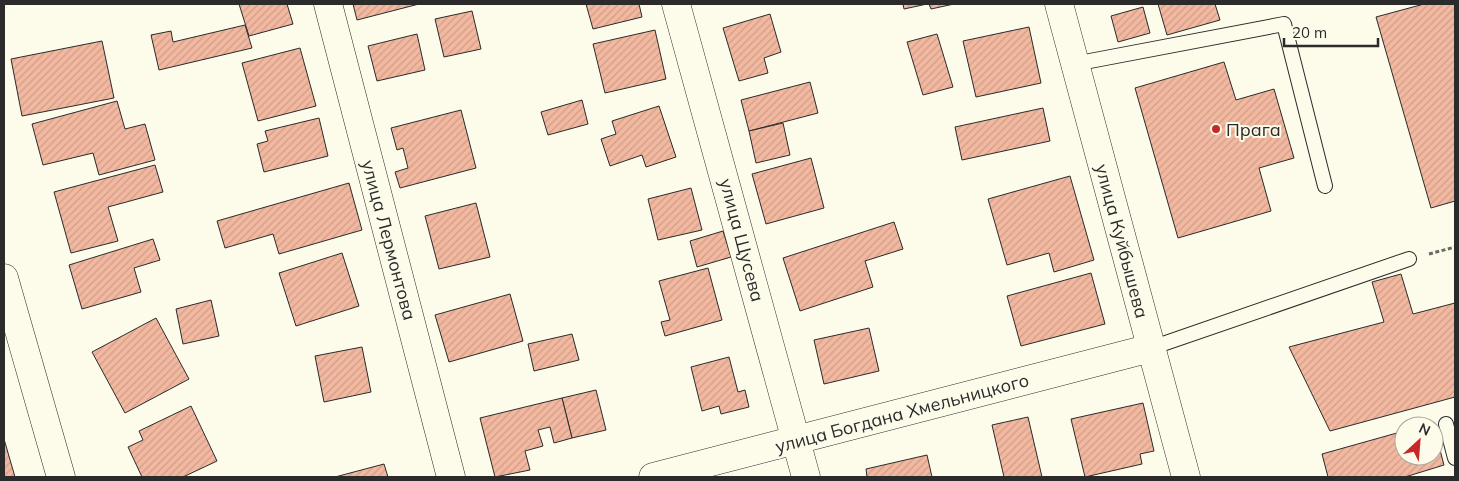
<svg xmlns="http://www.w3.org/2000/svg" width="1459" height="481" viewBox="0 0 1459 481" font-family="Mulish,sans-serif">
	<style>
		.building { fill: url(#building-hatch); stroke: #2b2b2b }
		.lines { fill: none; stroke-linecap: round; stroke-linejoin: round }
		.lane-casing { stroke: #2b2b2b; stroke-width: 16 }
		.street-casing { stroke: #2b2b2b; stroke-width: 29 }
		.path { stroke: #6a6964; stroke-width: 3; stroke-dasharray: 4 2.5; stroke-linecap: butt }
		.lane { stroke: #fdfbea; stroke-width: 14 }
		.street { stroke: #fdfbea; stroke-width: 28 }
		.poi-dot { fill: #c62828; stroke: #fdfbea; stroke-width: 2 }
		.labels { text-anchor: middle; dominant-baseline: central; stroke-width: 4; stroke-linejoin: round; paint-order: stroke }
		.poi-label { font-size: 18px; fill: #2b2b2b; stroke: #fdfbea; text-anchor: start }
		.street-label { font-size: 18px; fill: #2b2b2b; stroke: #fdfbea }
	</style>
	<defs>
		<pattern id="building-hatch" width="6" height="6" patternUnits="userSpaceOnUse" patternTransform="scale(1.25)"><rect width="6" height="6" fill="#f2b8a0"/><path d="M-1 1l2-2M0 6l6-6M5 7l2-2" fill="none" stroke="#d09e8a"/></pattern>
	</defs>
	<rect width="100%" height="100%" fill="#fdfbea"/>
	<!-- building -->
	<g class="building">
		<path d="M239,4H287L293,24L249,36Z"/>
		<path d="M353,4H419L357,20Z"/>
		<path d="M586,4H639L642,17L593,29Z"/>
		<path d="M903,4H927L904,9Z"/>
		<path d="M929,4H954L931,9Z"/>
		<path d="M1158,4H1215L1220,20L1167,35Z"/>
		<path d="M1424,4H1455V201L1431,208L1376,17Z"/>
		<path d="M1143,7L1150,33L1118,42L1111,16Z"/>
		<path d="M472,11L481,49L444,57L435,19Z"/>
		<path d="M770,14L781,52L764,58L768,73L739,81L723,28Z"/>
		<path d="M245,25L252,48L159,70L151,35L171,31L173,42Z"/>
		<path d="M1029,27L1041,83L976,97L963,41Z"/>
		<path d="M655,30L666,79L605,93L593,44Z"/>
		<path d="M417,34L425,70L377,81L368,46Z"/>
		<path d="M937,34L953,87L923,95L907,42Z"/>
		<path d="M102,41L114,98L22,116L11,59Z"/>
		<path d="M300,48L316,106L258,121L242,63Z"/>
		<path d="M1224,62L1236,100L1274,89L1294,158L1259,168L1271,211L1178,238L1135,88Z"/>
		<path d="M810,82L818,113L749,131L741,100Z"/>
		<path d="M582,100L588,124L548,135L541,112Z"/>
		<path d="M117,101L125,129L145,124L155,160L99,175L93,153L43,165L32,124Z"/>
		<path d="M659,106L676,157L646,167L642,155L610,166L601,139L616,134L612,121Z"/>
		<path d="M1043,108L1050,141L962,160L955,127Z"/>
		<path d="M461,110L476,168L400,188L395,172L408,168L403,148L397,150L391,128Z"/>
		<path d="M319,118L328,156L264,172L257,144L268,141L265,131Z"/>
		<path d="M783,123L790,155L756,163L749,131Z"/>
		<path d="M811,158L824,208L766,224L752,174Z"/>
		<path d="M155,165L163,192L108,207L118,241L71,253L54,192Z"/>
		<path d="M1070,176L1094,260L1054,272L1049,253L1007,265L988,199Z"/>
		<path d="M349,183L362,230L279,254L273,234L225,248L217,221Z"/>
		<path d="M691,188L702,230L658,240L648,199Z"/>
		<path d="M476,203L490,257L439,269L425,216Z"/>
		<path d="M894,222L903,249L865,261L873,287L800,311L783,258Z"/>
		<path d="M723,231L731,257L697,267L690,241Z"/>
		<path d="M153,239L160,260L134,268L141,292L82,309L69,265Z"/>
		<path d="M342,253L359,306L296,326L279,273Z"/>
		<path d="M708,268L722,320L665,336L661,322L670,320L659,281Z"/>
		<path d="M1091,273L1105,324L1021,346L1007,296Z"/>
		<path d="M1401,274L1413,314L1455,303V397L1330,431L1289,347L1384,322L1372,282Z"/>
		<path d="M510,294L523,341L449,362L435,315Z"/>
		<path d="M211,300L219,336L183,344L176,309Z"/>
		<path d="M156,318L189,379L125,413L92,352Z"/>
		<path d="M869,328L879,371L824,384L814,340Z"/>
		<path d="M572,334L579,360L534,371L528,344Z"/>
		<path d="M362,347L371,392L324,402L315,356Z"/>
		<path d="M729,357L738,392L745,390L749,407L721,414L719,406L702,411L691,367Z"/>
		<path d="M596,390L606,430L572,438L562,398Z"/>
		<path d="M562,398L572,438L554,443L550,427L538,430L543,446L525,451L530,470L495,477L480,418Z"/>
		<path d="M1143,403L1154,451L1140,454L1142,464L1085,477L1071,419Z"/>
		<path d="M191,406L217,461L183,477H142L128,447L143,440L139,431Z"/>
		<path d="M1028,417L1042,477H1004L992,425Z"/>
		<path d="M1433,424L1444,465L1405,477H1328L1322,454L1404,431V456H1434V426H1425Z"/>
		<path d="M4,439L15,477H4Z"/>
		<path d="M927,455L932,477H867L866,469Z"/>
		<path d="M384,464L388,477H335Z"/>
	</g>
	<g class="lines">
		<!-- lane casing -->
		<g class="lane-casing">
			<g id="lane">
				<path d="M1074,64L1284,24L1325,186"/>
				<path d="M1151,348L1409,259"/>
				<path d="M1446,424L1455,458"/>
			</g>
		</g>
		<!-- street casing -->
		<g class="street-casing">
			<g id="street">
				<path d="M328,4L451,477"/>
				<path d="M676,4L806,477"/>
				<path d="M1059,4L1186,477"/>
				<path d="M4,278L61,477"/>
				<path d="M653,477L1151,348"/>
			</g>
		</g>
		<!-- path -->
		<path class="path" d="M1429,254L1455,247"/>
		<!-- lane -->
		<use href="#lane" class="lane"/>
		<!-- street -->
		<use href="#street" class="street"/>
	</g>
	<!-- markers -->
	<circle class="poi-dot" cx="1216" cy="129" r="5"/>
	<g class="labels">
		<!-- poi labels -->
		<g class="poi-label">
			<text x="1226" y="129">Прага</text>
		</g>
		<!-- street labels -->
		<g class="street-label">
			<text transform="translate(389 240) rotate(75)">улица Лермонтова</text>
			<text transform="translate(742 240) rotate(75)">улица Щусева</text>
			<text transform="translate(1122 241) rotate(75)">улица Куйбышева</text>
			<text transform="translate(902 413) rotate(-15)">улица Богдана Хмельницкого</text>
		</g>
	</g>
	<!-- border -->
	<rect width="1459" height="481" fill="none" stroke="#2b2b2b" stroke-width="10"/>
	<!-- north arrow -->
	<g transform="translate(1419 441) rotate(26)"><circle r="24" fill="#fdfbea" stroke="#a9a89e"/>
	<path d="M0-4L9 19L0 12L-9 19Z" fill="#c62828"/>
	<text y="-8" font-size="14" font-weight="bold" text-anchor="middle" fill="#2b2b2b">N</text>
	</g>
	<!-- scale -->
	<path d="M1284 38v8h94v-8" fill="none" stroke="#2b2b2b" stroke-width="2.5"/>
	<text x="1292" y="38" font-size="15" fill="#2b2b2b" stroke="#fdfbea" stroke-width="4" paint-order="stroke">20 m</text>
</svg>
